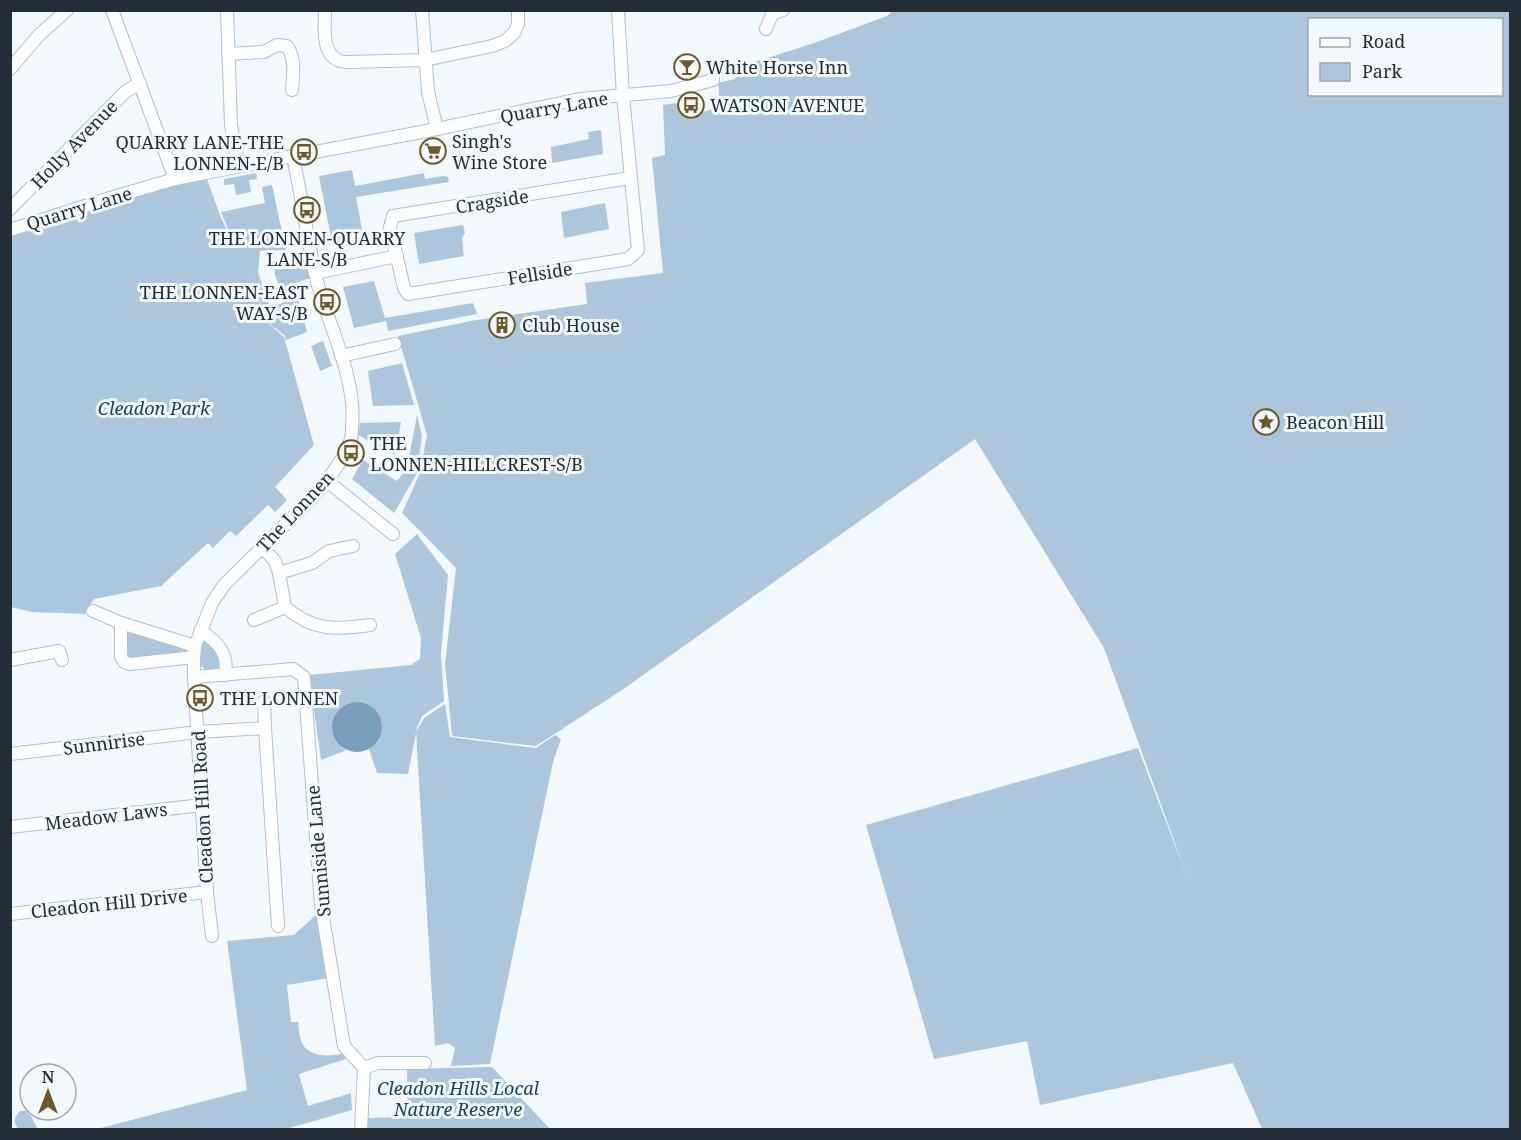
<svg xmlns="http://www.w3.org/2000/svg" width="1521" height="1140" viewBox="0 0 1521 1140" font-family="'Noto Serif',serif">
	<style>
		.green { fill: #acc7dd; fill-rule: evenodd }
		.water { fill: #7a9fbc }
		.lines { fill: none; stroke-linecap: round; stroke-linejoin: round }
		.minor-casing { stroke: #aac1d2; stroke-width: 14 }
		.minor { stroke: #fff; stroke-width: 12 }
		.labels { text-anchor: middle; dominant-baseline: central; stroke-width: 6; stroke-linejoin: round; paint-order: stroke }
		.poi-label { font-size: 18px; fill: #242d34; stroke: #f3f8fc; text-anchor: start }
		.street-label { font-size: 18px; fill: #242d34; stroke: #f3f8fc }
		.park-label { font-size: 18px; font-style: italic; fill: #154260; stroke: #f3f8fc }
	</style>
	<rect width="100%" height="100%" fill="#f3f8fc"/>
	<!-- green -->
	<g class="green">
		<path d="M892,11H1510V1129H1262L1233,1063L1040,1105L1027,1041L934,1059L866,825L1138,748L1188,879L1104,648L975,439L622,690L536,746L452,736L445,664L456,568L425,536L402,513L420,473L427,435L398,336L476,320L587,304L585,283L663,273L652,158L665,155L663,105L677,103C681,106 686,110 690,111C700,115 711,110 718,104L719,91L718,83L735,79L736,68L817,42L887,16ZM1310,20H1502V94H1310Z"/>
		<path d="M601,130L603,154L552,163L551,147L589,139L588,132Z"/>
		<path d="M352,170L355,186L424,173L425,179L443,176L448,177L449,182L356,197L363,235L332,242L319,176Z"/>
		<path d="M256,173L257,179L249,180L251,192L236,195L234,184L224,185V179Z"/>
		<path d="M207,179L221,218L234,244L221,212L265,203L262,187L272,185L286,250L260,251L258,272L270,307L298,298L307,332L286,340L285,336L271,325L244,268L270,325L284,337L314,445L275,487L287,500L275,512L268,505L236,536L230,531L213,548L208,543L161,586L94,599L85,614L32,612L11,607V233L177,184Z"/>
		<path d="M605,203L609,229L564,238L561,212Z"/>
		<path d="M463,225L465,233L462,238L464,256L419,264L414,233Z"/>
		<path d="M308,261L310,278L280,288L275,275L274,265L295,264Z"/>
		<path d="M374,281L385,318L473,303L477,314L388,331L386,321L354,328L343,287Z"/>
		<path d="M323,341L332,366L320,371L311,346Z"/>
		<path d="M402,363L414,405L373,406L368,371Z"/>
		<path d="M417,415L422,436L417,473L394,513L352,479L363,460L397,481L407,468Z"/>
		<path d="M401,422L395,455L358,435L360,423Z"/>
		<path d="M417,534L448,575L441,654L444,701L422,716L417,728L408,774L377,773L369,749C403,725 361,683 336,713L342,748L347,750L321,760L309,675L411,665L420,659L421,638L395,554Z"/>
		<path d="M127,631L190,647L187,653L127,659L126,634Z"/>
		<path d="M206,640L221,657L220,666L215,671C196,671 200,659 200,645Z"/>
		<path d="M445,704L450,737L536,748L555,735L561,739L553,762L490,1064L451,1066L455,1048L448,1043L435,1046L416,732L424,718Z"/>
		<path d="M318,913L329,978L287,985L291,1022H298C299,1028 299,1035 301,1041C308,1058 329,1057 344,1053L346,1059L299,1074L308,1106L351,1093L352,1110L286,1129L93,1130L247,1090L227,941L294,935Z"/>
		<path d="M489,1067H492L550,1129L366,1130V1118L408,1117L407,1069Z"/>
		<path d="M20,1111H26L31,1116L38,1129H18C14,1122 13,1118 20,1111Z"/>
	</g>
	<!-- water -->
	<circle class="water" cx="357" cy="727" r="25"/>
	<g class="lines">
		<!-- minor casing -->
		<g class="minor-casing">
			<g id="minor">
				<path d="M112,10L175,179"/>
				<path d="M227,10L231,125L239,166"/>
				<path d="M325,10C325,25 321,53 338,60C341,62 345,62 348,62L425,60L492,46L505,41L514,33L518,24V10"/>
				<path d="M422,10L428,92L437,129"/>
				<path d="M618,10L623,96L638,250L628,259L408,294L404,288L390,227L393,216L630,178"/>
				<path d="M766,29L772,14L783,10"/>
				<path d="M228,54L264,52L277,45L287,46C296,59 293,75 292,90"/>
				<path d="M10,69L39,35L67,10"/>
				<path d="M10,209L125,92L140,83"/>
				<path d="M10,230L110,198L175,179L231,168L437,129L580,99L671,91L713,80"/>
				<path d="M315,273L397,256"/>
				<path d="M341,356L395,344"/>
				<path d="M327,481L393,534"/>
				<path d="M262,547L275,561L279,573L285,607C313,631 335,630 370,625"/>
				<path d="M279,573L312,563L329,551L353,546"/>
				<path d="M93,611L121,623"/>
				<path d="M254,620L285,607"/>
				<path d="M200,631C218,641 229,654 225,675"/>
				<path d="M194,657L130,664L124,662L121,657V623L195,646"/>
				<path d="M10,660L59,651L62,660"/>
				<path d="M194,677L293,669L304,677L321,905L344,1046L364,1068L361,1130"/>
				<path d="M264,701L265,728"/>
				<path d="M10,754L198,732L265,728L278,926"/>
				<path d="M10,827L202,805"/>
				<path d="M10,914L207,892"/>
				<path d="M212,936L207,892L194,677V657L195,646L212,603L224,585L314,496C328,480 344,460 351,439C352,435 352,429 352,425C357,377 326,321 315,274C307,235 301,195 293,156"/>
				<path d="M364,1068L378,1063H425"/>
			</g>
		</g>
		<!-- minor -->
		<use href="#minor" class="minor"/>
	</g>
	<!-- icons -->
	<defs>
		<g id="bar-ring" transform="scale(1.35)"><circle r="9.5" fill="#f3f8fc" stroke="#6b5a28" stroke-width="1.5"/><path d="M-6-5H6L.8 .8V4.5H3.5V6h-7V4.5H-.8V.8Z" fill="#6b5a28"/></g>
		<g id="bus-ring" transform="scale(1.35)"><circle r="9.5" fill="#f3f8fc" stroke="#6b5a28" stroke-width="1.5"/><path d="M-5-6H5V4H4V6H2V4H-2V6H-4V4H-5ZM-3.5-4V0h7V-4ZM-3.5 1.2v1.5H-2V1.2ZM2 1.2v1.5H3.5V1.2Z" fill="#6b5a28"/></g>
		<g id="supermarket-ring" transform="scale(1.35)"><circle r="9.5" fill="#f3f8fc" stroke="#6b5a28" stroke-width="1.5"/><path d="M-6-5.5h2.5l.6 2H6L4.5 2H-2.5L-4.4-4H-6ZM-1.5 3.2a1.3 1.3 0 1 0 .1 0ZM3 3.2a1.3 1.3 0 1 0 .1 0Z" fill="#6b5a28"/></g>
		<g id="building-ring" transform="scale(1.35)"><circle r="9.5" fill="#f3f8fc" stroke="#6b5a28" stroke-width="1.5"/><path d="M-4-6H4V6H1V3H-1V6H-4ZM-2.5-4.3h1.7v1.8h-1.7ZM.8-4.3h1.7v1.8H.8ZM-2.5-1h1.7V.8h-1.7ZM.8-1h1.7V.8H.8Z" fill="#6b5a28"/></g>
		<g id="sight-ring" transform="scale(1.35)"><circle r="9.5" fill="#f3f8fc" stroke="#6b5a28" stroke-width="1.5"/><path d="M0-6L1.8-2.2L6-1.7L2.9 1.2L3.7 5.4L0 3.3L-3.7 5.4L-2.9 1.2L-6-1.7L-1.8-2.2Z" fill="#6b5a28"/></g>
	</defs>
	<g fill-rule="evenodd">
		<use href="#bar-ring" x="687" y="67"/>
		<use href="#bus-ring" x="691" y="105"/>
		<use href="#supermarket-ring" x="433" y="151"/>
		<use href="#bus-ring" x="304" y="152"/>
		<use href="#bus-ring" x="307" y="210"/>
		<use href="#bus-ring" x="327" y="302"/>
		<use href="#building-ring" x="502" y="325"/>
		<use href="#sight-ring" x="1266" y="422"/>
		<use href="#bus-ring" x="351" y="453"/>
		<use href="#bus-ring" x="200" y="698"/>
	</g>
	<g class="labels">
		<!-- poi labels -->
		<g class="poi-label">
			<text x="706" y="67">White Horse Inn</text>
			<text x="710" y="105">WATSON AVENUE</text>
			<text x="452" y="141">Singh's<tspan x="452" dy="21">Wine Store</tspan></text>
			<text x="284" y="142" text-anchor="end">QUARRY LANE-THE<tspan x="284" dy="21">LONNEN-E/B</tspan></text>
			<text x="307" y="238" text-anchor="middle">THE LONNEN-QUARRY<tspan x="307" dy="21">LANE-S/B</tspan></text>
			<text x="308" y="292" text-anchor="end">THE LONNEN-EAST<tspan x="308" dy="21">WAY-S/B</tspan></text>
			<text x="522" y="325">Club House</text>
			<text x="1286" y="422">Beacon Hill</text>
			<text x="370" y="443">THE<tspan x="370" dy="21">LONNEN-HILLCREST-S/B</tspan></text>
			<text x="220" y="698">THE LONNEN</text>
		</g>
		<!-- street labels -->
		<g class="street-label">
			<text transform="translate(554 107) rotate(-10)">Quarry Lane</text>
			<text transform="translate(74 144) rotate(-46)">Holly Avenue</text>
			<text transform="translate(492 201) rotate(-9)">Cragside</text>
			<text transform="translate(79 208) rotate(-17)">Quarry Lane</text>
			<text transform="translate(540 273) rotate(-9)">Fellside</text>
			<text transform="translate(295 511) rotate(-47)">The Lonnen</text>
			<text transform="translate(104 743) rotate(-7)">Sunnirise</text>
			<text transform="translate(202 807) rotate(-93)">Cleadon Hill Road</text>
			<text transform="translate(106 816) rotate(-7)">Meadow Laws</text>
			<text transform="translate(318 851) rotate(-95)">Sunniside Lane</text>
			<text transform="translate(109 903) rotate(-6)">Cleadon Hill Drive</text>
		</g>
		<!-- park labels -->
		<g class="park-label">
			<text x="154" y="408">Cleadon Park</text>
			<text x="458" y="1088">Cleadon Hills Local<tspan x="458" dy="21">Nature Reserve</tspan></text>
		</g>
	</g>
	<!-- border -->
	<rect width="1521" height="1140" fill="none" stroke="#242d34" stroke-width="24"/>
	<!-- legend -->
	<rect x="1308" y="18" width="195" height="78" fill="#f3f8fc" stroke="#a0a7ac" stroke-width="1.5"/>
	<rect x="1320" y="38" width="30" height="9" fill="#ffffff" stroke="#a0a7ac" stroke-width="1.5"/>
	<text x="1362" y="48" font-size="18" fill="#242d34">Road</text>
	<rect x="1320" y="63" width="30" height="18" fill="#acc7dd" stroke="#a0a7ac" stroke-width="1.5"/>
	<text x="1362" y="78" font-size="18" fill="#242d34">Park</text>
	<!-- north arrow -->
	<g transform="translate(48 1092)"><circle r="28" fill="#f3f8fc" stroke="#a0a7ac" stroke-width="1.5"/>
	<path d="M0-4.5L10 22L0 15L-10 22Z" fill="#6b5a28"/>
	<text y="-9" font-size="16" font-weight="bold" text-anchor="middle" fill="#242d34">N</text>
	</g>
</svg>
